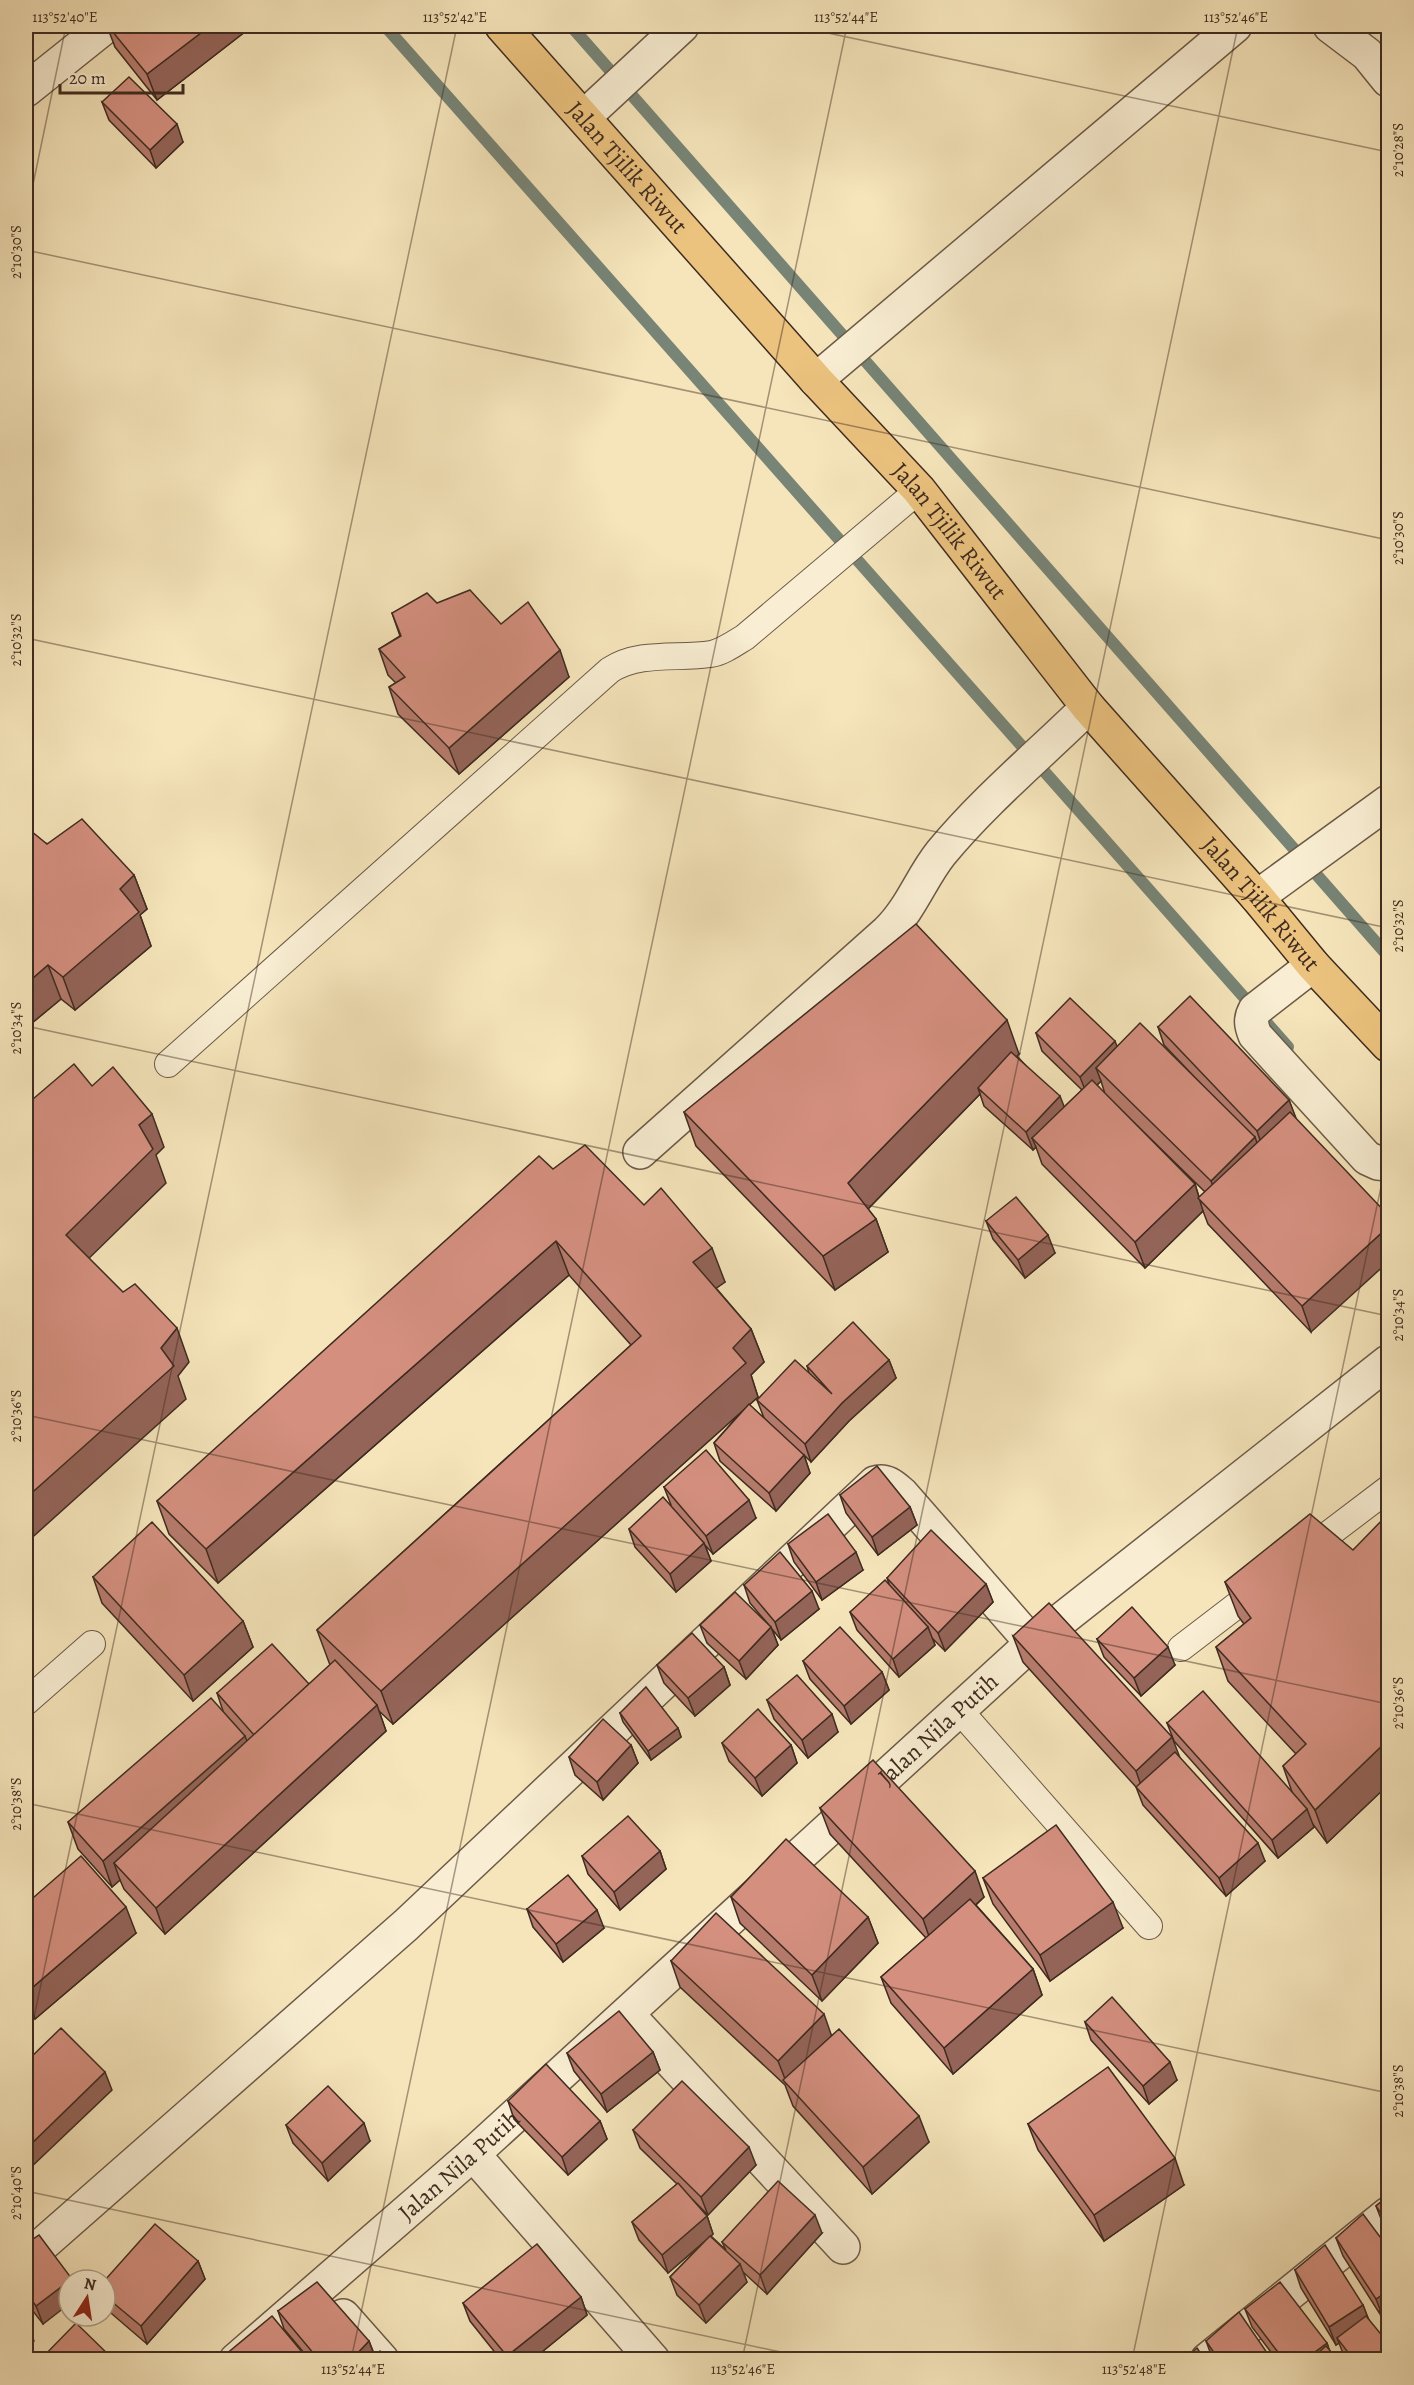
<svg xmlns="http://www.w3.org/2000/svg" width="1414" height="2385" viewBox="0 0 1414 2385" font-family="Alegreya,serif">
	<style>
		.lines { fill: none; stroke-linecap: round; stroke-linejoin: round }
		.stream { stroke: #778476; stroke-width: 12 }
		.lane-casing { stroke: #6c5a47; stroke-width: 28 }
		.street-casing { stroke: #6c5a47; stroke-width: 36 }
		.highway-casing { stroke: #3e2b20; stroke-width: 36 }
		.lane { stroke: #f9eed3; stroke-width: 26 }
		.street { stroke: #f9eed3; stroke-width: 33 }
		.highway { stroke: #ebc27e; stroke-width: 33 }
		.wall { fill: #b67b6d; stroke: #3e2b20; stroke-width: 1.5; fill-rule: evenodd }
		.shaded-wall { fill: #946459; stroke: #3e2b20; stroke-width: 1.5 }
		.building { fill: #d48f7f; stroke: #3e2b20; stroke-width: 1.5 }
		.ticks { fill: none; stroke: #3e2b20; stroke-width: 1.5; stroke-opacity: 0.45 }
		.labels { text-anchor: middle; dominant-baseline: central; stroke-width: 6; stroke-linejoin: round; paint-order: stroke }
		.street-label { font-size: 24px; fill: #3e2b20; stroke: #f9eed3 }
		.neatline { fill: none; stroke: #3e2b20; stroke-width: 2 }
		.ticks-label { font-size: 15px; text-anchor: middle; fill: #3e2b20 }
	</style>
	<rect width="100%" height="100%" fill="#f6e5bb"/>
	<filter id="stains"><feTurbulence type="fractalNoise" baseFrequency=".00333" numOctaves="4"/><feColorMatrix values="0 0 0 0 .2 0 0 0 0 .09 0 0 0 0 .02 0 0 0 .5 -.17"/></filter>
	<radialGradient id="worn" r=".72"><stop offset=".6" stop-color="#630" stop-opacity="0"/><stop offset="1" stop-color="#630" stop-opacity=".3"/></radialGradient>
	<g class="lines">
		<!-- stream -->
		<g class="stream">
			<path d="M385,26L1288,1047"/>
			<path d="M571,26L1388,956"/>
		</g>
		<!-- lane casing -->
		<g class="lane-casing">
			<g id="lane">
				<path d="M168,1064L610,670C640,651 677,659 711,654C723,652 735,643 745,637L919,490"/>
				<path d="M1305,1552L1388,1489"/>
				<path d="M1181,1648L1262,1586"/>
				<path d="M26,1702L92,1644"/>
				<path d="M960,1711L1149,1926"/>
			</g>
		</g>
		<!-- street casing -->
		<g class="street-casing">
			<g id="street">
				<path d="M1330,26L1367,54L1388,80"/>
				<path d="M26,90L106,26"/>
				<path d="M584,117L682,26"/>
				<path d="M816,380L1235,26"/>
				<path d="M1257,897L1388,802"/>
				<path d="M1313,965L1255,1010C1250,1019 1251,1025 1255,1035L1367,1158L1378,1163L1388,1164"/>
				<path d="M640,1152L887,932C911,909 921,878 941,853C985,800 1039,755 1088,707"/>
				<path d="M627,2014L843,2247"/>
				<path d="M473,2154L653,2360"/>
				<path d="M26,2259L406,1925L875,1483C886,1479 894,1487 902,1494L1032,1643"/>
				<path d="M343,2316L382,2360"/>
				<path id="s1" d="M236,2360L473,2154L1032,1643L1388,1362"/>
				<path d="M1207,2360L1388,2214"/>
			</g>
		</g>
		<!-- highway casing -->
		<g class="highway-casing">
			<g id="highway">
				<path id="s2" d="M502,26L816,380L919,490L1088,707L1257,897L1313,965L1388,1045"/>
			</g>
		</g>
		<!-- lane -->
		<use href="#lane" class="lane"/>
		<!-- street -->
		<use href="#street" class="street"/>
		<!-- highway -->
		<use href="#highway" class="highway"/>
	</g>
	<!-- wall -->
	<g class="wall">
		<path d="M107,26H244L246,31L157,100L115,47Z"/>
		<path d="M102,102L183,142L156,168L109,120Z"/>
		<path d="M437,603L569,677L459,774L398,714L389,687L396,683L388,675L379,649L400,636L392,613Z"/>
		<path d="M26,836L134,875L147,909L140,915L151,946L75,1010L61,999L26,1028Z"/>
		<path d="M1158,1027L1289,1100L1295,1117L1311,1332L1208,1224L1203,1211L1145,1268L1042,1164L1036,1147L1033,1150L984,1106L980,1094L868,1209L876,1219L888,1252L835,1290L696,1146L684,1112L1019,1054L1017,1056L1064,1107L1082,1090L1042,1051L1036,1033L1117,1046L1205,1088L1164,1045ZM1101,1081L1105,1094L1097,1085ZM1106,1095L1205,1192L1199,1197L1195,1184Z"/>
		<path d="M553,1169L644,1205L725,1282L716,1288L751,1329L764,1362L751,1375L758,1397L749,1405L764,1418L757,1400L809,1373L807,1366L889,1360L896,1378L849,1421L811,1462L804,1455L810,1473L776,1511L720,1461L714,1443L743,1410L393,1724L379,1711L386,1731L165,1934L124,1889L120,1880L112,1887L78,1849L68,1822L223,1711L217,1693L309,1684L330,1665L317,1630L631,1345L569,1275L218,1583L169,1534L157,1501Z"/>
		<path d="M986,1221L1055,1253L1025,1278L993,1239Z"/>
		<path d="M664,1487L756,1518L713,1554L705,1545L711,1561L676,1592L635,1547L629,1529L671,1505Z"/>
		<path d="M840,1495L910,1507L917,1525L878,1555L846,1513Z"/>
		<path d="M1389,1519V1784L1327,1843L1312,1823L1314,1827L1278,1858L1174,1741L1167,1723L1292,1792L1283,1766L1296,1754L1228,1681L1216,1647L1244,1624L1238,1616L1225,1582L1353,1550Z"/>
		<path d="M788,1544L863,1570L822,1600L794,1562Z"/>
		<path d="M93,1577L243,1621L253,1647L193,1701L102,1603Z"/>
		<path d="M887,1578L986,1584L993,1602L945,1651L932,1638L935,1645L899,1677L857,1630L850,1612L889,1584Z"/>
		<path d="M744,1585L819,1609L781,1640L772,1629L778,1645L746,1679L707,1643L700,1625L768,1624L750,1603Z"/>
		<path d="M1013,1636L1179,1757L1265,1861L1226,1896L1143,1805L1136,1787L1023,1662Z"/>
		<path d="M1097,1639L1175,1665L1141,1696L1104,1657Z"/>
		<path d="M803,1661L882,1672L889,1690L851,1724L810,1679Z"/>
		<path d="M657,1665L724,1667L730,1685L695,1716L664,1683Z"/>
		<path d="M767,1700L838,1732L808,1758L774,1719Z"/>
		<path d="M620,1713L678,1728L681,1737L651,1760L623,1722Z"/>
		<path d="M722,1743L791,1745L797,1763L762,1796L729,1761Z"/>
		<path d="M631,1745L638,1763L603,1800L575,1775L569,1757Z"/>
		<path d="M820,1808L984,1897L976,1905L1033,1969L1042,1995L953,2074L891,2003L881,1977L926,1938L830,1834Z"/>
		<path d="M660,1851L666,1869L620,1910L588,1874L582,1856Z"/>
		<path d="M983,1878L1123,1928L1050,1981L993,1904Z"/>
		<path d="M731,1897L868,1917L878,1943L822,2001L740,1923Z"/>
		<path d="M26,1904L136,1933L35,2019L26,2008Z"/>
		<path d="M527,1909L604,1928L563,1962L533,1927Z"/>
		<path d="M671,1961L832,2035L929,2142L872,2194L793,2106L785,2085L680,1987Z"/>
		<path d="M1085,2022L1177,2080L1149,2104L1091,2040Z"/>
		<path d="M653,2052L660,2070L607,2112L574,2071L567,2053Z"/>
		<path d="M508,2101L600,2121L607,2139L568,2175L514,2119Z"/>
		<path d="M1028,2124L1184,2185L1104,2241L1038,2150Z"/>
		<path d="M286,2125L370,2141L328,2181L293,2143Z"/>
		<path d="M633,2130L756,2165L708,2215L692,2199L707,2216L713,2234L711,2236L726,2250L722,2242L822,2233L767,2294L743,2272L747,2282L706,2323L677,2295L670,2277L703,2243L668,2273L639,2240L632,2222L677,2184L640,2148Z"/>
		<path d="M1389,2195V2233L1383,2224L1376,2206Z"/>
		<path d="M1336,2238L1389,2249V2332L1386,2329L1380,2314L1343,2256Z"/>
		<path d="M26,2244L73,2280H69L43,2324L26,2302Z"/>
		<path d="M198,2261L205,2279L147,2344L105,2308V2280Z"/>
		<path d="M1295,2270L1363,2305L1368,2318L1389,2360H1347L1344,2356L1339,2343L1336,2345L1301,2288Z"/>
		<path d="M581,2297L587,2315L532,2360H501L470,2321L463,2303Z"/>
		<path d="M1245,2309L1327,2343L1329,2350L1338,2360H1277L1252,2327Z"/>
		<path d="M278,2311L369,2341L375,2356L387,2360H310L284,2329Z"/>
		<path d="M1206,2341L1272,2360H1213Z"/>
	</g>
	<!-- shaded-wall -->
	<g class="shaded-wall">
		<path d="M210,26H244L246,31L157,100L147,74Z"/>
		<path d="M177,124L183,142L156,168L150,150Z"/>
		<path d="M560,650L569,677L459,774L449,748Z"/>
		<path d="M134,875L147,909L140,915L151,946L75,1010L63,977L120,889Z"/>
		<path d="M48,965L61,999L26,1028V984Z"/>
		<path d="M1007,1020L1019,1054L982,1092L978,1088L980,1094L860,1217L848,1183Z"/>
		<path d="M1115,1041L1122,1059L1096,1068L1101,1081L1087,1095L1080,1077Z"/>
		<path d="M1060,1096L1067,1114L1032,1138L1036,1147L1033,1150L1026,1132Z"/>
		<path d="M1289,1100L1296,1118L1263,1149L1257,1131Z"/>
		<path d="M152,1114L164,1147L156,1155L166,1183L78,1269L66,1235L139,1125Z"/>
		<path d="M1255,1137L1264,1163L1221,1207L1211,1181Z"/>
		<path d="M1195,1184L1203,1211L1145,1268L1135,1242Z"/>
		<path d="M876,1219L888,1252L835,1290L823,1256Z"/>
		<path d="M1389,1226V1261L1311,1332L1302,1306Z"/>
		<path d="M1048,1235L1055,1253L1025,1278L1018,1260Z"/>
		<path d="M556,1241L569,1275L218,1583L206,1549Z"/>
		<path d="M712,1248L725,1282L705,1296L693,1262Z"/>
		<path d="M177,1328L189,1362L178,1376L186,1399L26,1543V1498L161,1348Z"/>
		<path d="M751,1329L764,1362L751,1375L758,1397L393,1724L381,1691Z"/>
		<path d="M889,1360L896,1378L849,1421L811,1462L805,1444L842,1403Z"/>
		<path d="M804,1455L810,1473L776,1511L769,1493Z"/>
		<path d="M749,1500L756,1518L713,1554L706,1536Z"/>
		<path d="M910,1507L917,1525L878,1555L872,1537Z"/>
		<path d="M704,1543L711,1561L676,1592L670,1574Z"/>
		<path d="M856,1552L863,1570L822,1600L816,1582Z"/>
		<path d="M986,1584L993,1602L945,1651L938,1633Z"/>
		<path d="M812,1591L819,1609L781,1640L775,1622Z"/>
		<path d="M243,1621L253,1647L193,1701L184,1675Z"/>
		<path d="M771,1627L778,1645L746,1679L739,1661Z"/>
		<path d="M928,1627L935,1645L899,1677L893,1659Z"/>
		<path d="M1168,1647L1175,1665L1141,1696L1134,1678Z"/>
		<path d="M724,1667L730,1685L695,1716L688,1698Z"/>
		<path d="M882,1672L889,1690L851,1724L844,1706Z"/>
		<path d="M377,1705L386,1731L165,1934L156,1908Z"/>
		<path d="M832,1714L838,1732L808,1758L802,1740Z"/>
		<path d="M678,1728L681,1737L651,1760L648,1751Z"/>
		<path d="M245,1736L255,1762L114,1863L120,1880L112,1887L103,1861Z"/>
		<path d="M1172,1737L1182,1763L1145,1797L1136,1771Z"/>
		<path d="M1389,1739V1784L1327,1843L1315,1810Z"/>
		<path d="M631,1745L638,1763L603,1800L597,1782Z"/>
		<path d="M791,1745L797,1763L762,1796L755,1778Z"/>
		<path d="M1307,1809L1314,1827L1278,1858L1272,1840Z"/>
		<path d="M1258,1843L1265,1861L1226,1896L1219,1878Z"/>
		<path d="M660,1851L666,1869L620,1910L614,1892Z"/>
		<path d="M975,1871L984,1897L932,1945L923,1919Z"/>
		<path d="M1113,1902L1123,1928L1050,1981L1040,1955Z"/>
		<path d="M126,1907L136,1933L35,2019L26,1993Z"/>
		<path d="M597,1910L604,1928L563,1962L556,1944Z"/>
		<path d="M868,1917L878,1943L822,2001L812,1975Z"/>
		<path d="M1033,1969L1042,1995L953,2074L944,2048Z"/>
		<path d="M824,2014L833,2040L787,2084L778,2061Z"/>
		<path d="M653,2052L660,2070L607,2112L601,2094Z"/>
		<path d="M1170,2062L1177,2080L1149,2104L1143,2086Z"/>
		<path d="M105,2072L112,2090L27,2171L26,2166V2149Z"/>
		<path d="M919,2116L929,2142L872,2194L863,2167Z"/>
		<path d="M600,2121L607,2139L568,2175L562,2157Z"/>
		<path d="M364,2123L370,2141L328,2181L322,2163Z"/>
		<path d="M749,2147L756,2165L708,2215L701,2197Z"/>
		<path d="M1175,2158L1184,2185L1104,2241L1094,2215Z"/>
		<path d="M815,2215L822,2233L767,2294L760,2275Z"/>
		<path d="M707,2216L713,2234L668,2273L662,2255Z"/>
		<path d="M198,2261L205,2279L147,2344L141,2326Z"/>
		<path d="M740,2264L747,2282L706,2323L699,2305Z"/>
		<path d="M69,2281V2304L43,2324L36,2306Z"/>
		<path d="M1389,2290V2313L1381,2312L1376,2299Z"/>
		<path d="M581,2297L587,2315L532,2360H508L507,2356Z"/>
		<path d="M1363,2305L1370,2323L1337,2338L1339,2343L1336,2345L1329,2327Z"/>
		<path d="M27,2323L34,2341L26,2348V2325Z"/>
		<path d="M369,2341L376,2360H351Z"/>
		<path d="M1327,2343L1333,2360H1304Z"/>
	</g>
	<!-- building -->
	<g class="building">
		<path d="M108,26H210L147,74Z"/>
		<path d="M129,77L177,124L150,150L102,102Z"/>
		<path d="M470,590L501,624L528,602L560,650L449,748L389,687L405,677L379,649L401,636L392,613L427,593L437,603Z"/>
		<path d="M82,819L134,875L120,889L139,912L63,977L48,965L26,984V836L31,831L47,844Z"/>
		<path d="M916,924L1007,1020L848,1183L876,1219L823,1256L684,1112Z"/>
		<path d="M1190,996L1289,1100L1257,1131L1158,1027Z"/>
		<path d="M1070,998L1115,1041L1080,1077L1036,1033Z"/>
		<path d="M1140,1023L1255,1137L1211,1181L1096,1068Z"/>
		<path d="M1011,1052L1060,1096L1026,1132L978,1088Z"/>
		<path d="M74,1064L92,1086L113,1067L152,1114L139,1125L153,1149L66,1235L123,1292L135,1284L177,1328L161,1348L174,1366L26,1498V1105Z"/>
		<path d="M1092,1080L1195,1184L1135,1242L1032,1138Z"/>
		<path d="M1290,1112L1389,1216V1226L1302,1306L1198,1198Z"/>
		<path d="M585,1145L644,1205L661,1188L712,1248L693,1262L751,1329L733,1348L746,1363L381,1691L317,1630L641,1336L556,1241L206,1549L157,1501L539,1156L553,1169Z"/>
		<path d="M1016,1197L1048,1235L1018,1260L986,1221Z"/>
		<path d="M853,1322L889,1360L842,1403L805,1444L757,1400L795,1360L832,1394L807,1366Z"/>
		<path d="M749,1404L804,1455L769,1493L714,1443Z"/>
		<path d="M706,1450L749,1500L706,1536L664,1487Z"/>
		<path d="M877,1466L910,1507L872,1537L840,1495Z"/>
		<path d="M663,1497L704,1543L670,1574L629,1529Z"/>
		<path d="M828,1514L856,1552L816,1582L788,1544Z"/>
		<path d="M1310,1514L1353,1550L1386,1516L1389,1519V1739L1315,1810L1283,1766L1306,1744L1216,1647L1251,1618L1225,1582Z"/>
		<path d="M152,1522L243,1621L184,1675L93,1577Z"/>
		<path d="M931,1530L986,1584L938,1633L887,1578Z"/>
		<path d="M780,1552L812,1591L775,1622L744,1585Z"/>
		<path d="M885,1580L928,1627L893,1659L850,1612Z"/>
		<path d="M735,1592L771,1627L739,1661L700,1625Z"/>
		<path d="M1049,1603L1172,1737L1136,1771L1013,1636Z"/>
		<path d="M1132,1607L1168,1647L1134,1678L1097,1639Z"/>
		<path d="M840,1627L882,1672L844,1706L803,1661Z"/>
		<path d="M692,1633L724,1667L688,1698L657,1665Z"/>
		<path d="M272,1644L309,1684L254,1735L217,1693Z"/>
		<path d="M335,1660L377,1705L156,1908L114,1863Z"/>
		<path d="M797,1675L832,1714L802,1740L767,1700Z"/>
		<path d="M646,1687L678,1728L648,1751L620,1713Z"/>
		<path d="M1203,1691L1307,1809L1272,1840L1167,1723Z"/>
		<path d="M211,1698L245,1736L103,1861L68,1822Z"/>
		<path d="M758,1709L791,1745L755,1778L722,1743Z"/>
		<path d="M603,1719L631,1745L597,1782L569,1757Z"/>
		<path d="M1175,1752L1258,1843L1219,1878L1136,1787Z"/>
		<path d="M873,1760L975,1871L923,1919L820,1808Z"/>
		<path d="M628,1816L660,1851L614,1892L582,1856Z"/>
		<path d="M1056,1825L1113,1902L1040,1955L983,1878Z"/>
		<path d="M786,1839L868,1917L812,1975L731,1897Z"/>
		<path d="M81,1856L126,1907L26,1993V1904Z"/>
		<path d="M568,1875L597,1910L556,1944L527,1909Z"/>
		<path d="M970,1899L1033,1969L944,2048L881,1977Z"/>
		<path d="M716,1913L824,2014L778,2061L671,1961Z"/>
		<path d="M1112,1997L1170,2062L1143,2086L1085,2022Z"/>
		<path d="M619,2011L653,2052L601,2094L567,2053Z"/>
		<path d="M61,2028L105,2072L26,2149V2062Z"/>
		<path d="M839,2029L919,2116L863,2167L783,2080Z"/>
		<path d="M546,2064L600,2121L562,2157L508,2101Z"/>
		<path d="M1108,2067L1175,2158L1094,2215L1028,2124Z"/>
		<path d="M682,2081L749,2147L701,2197L633,2130Z"/>
		<path d="M328,2086L364,2123L322,2163L286,2125Z"/>
		<path d="M778,2181L815,2215L760,2275L722,2242Z"/>
		<path d="M678,2183L707,2216L662,2255L632,2222Z"/>
		<path d="M1389,2195V2225L1376,2206Z"/>
		<path d="M1363,2214L1389,2249V2290L1376,2299L1336,2238Z"/>
		<path d="M155,2224L198,2261L141,2326L105,2296V2280Z"/>
		<path d="M39,2235L72,2279L69,2280V2281L36,2306L26,2292V2244Z"/>
		<path d="M710,2236L740,2264L699,2305L670,2277Z"/>
		<path d="M537,2244L581,2297L507,2356L463,2303Z"/>
		<path d="M1325,2245L1363,2305L1329,2327L1295,2270Z"/>
		<path d="M317,2282L369,2341L351,2360H319L278,2311Z"/>
		<path d="M1280,2282L1327,2343L1304,2360H1284L1245,2309Z"/>
		<path d="M1389,2303V2322L1379,2311Z"/>
		<path d="M1239,2312L1272,2360H1219L1206,2341Z"/>
		<path d="M272,2316L307,2358L305,2360H219Z"/>
		<path d="M1366,2316L1389,2344V2360H1354L1337,2338Z"/>
		<path d="M76,2323L113,2359L40,2360Z"/>
		<path d="M1326,2346L1338,2360H1310Z"/>
		<path d="M1197,2348L1205,2360H1183Z"/>
		<path d="M380,2351L387,2360H370Z"/>
	</g>
	<!-- ticks -->
	<path class="ticks" d="M795,26L1388,152M26,218L66,26M26,250L1388,540M26,638L1388,928M26,1026L1388,1316M26,1415L1388,1704M26,1803L1388,2093M26,2055L457,26M26,2191L818,2360M351,2360L847,26M742,2360L1238,26M1132,2360L1388,1154"/>
	<g class="labels">
		<!-- street labels -->
		<g class="street-label">
			<text stroke="none"><textPath href="#s2" startOffset="189">Jalan Tjilik Riwut</textPath></text>
			<text stroke="none"><textPath href="#s2" startOffset="675">Jalan Tjilik Riwut</textPath></text>
			<text stroke="none"><textPath href="#s2" startOffset="1161">Jalan Tjilik Riwut</textPath></text>
			<text stroke="none"><textPath href="#s1" startOffset="944">Jalan Nila Putih</textPath></text>
			<text stroke="none"><textPath href="#s1" startOffset="296">Jalan Nila Putih</textPath></text>
		</g>
	</g>
	<!-- margin -->
	<rect width="1414" height="2385" fill="none" stroke="#f6e5bb" stroke-width="66"/>
	<!-- north arrow -->
	<g transform="translate(87 2298) rotate(12)"><circle r="28" fill="#f9eed3" stroke="#aea08b" stroke-width="1.5"/>
	<path d="M0-4.5L10 22L0 15L-10 22Z" fill="#8f2418"/>
	<text y="-9" font-size="16" font-weight="bold" text-anchor="middle" fill="#3e2b20">N</text>
	</g>
	<!-- scale -->
	<path d="M60 84v9h123v-9" fill="none" stroke="#3e2b20" stroke-width="3"/>
	<text x="69" y="84" font-size="18" fill="#3e2b20" stroke="#f9eed3" stroke-width="4.5" paint-order="stroke">20 m</text>
	<rect x="33" y="33" width="1348" height="2319" class="neatline"/>
	<g class="ticks-label">
		<text x="65" y="22">113°52'40"E</text>
		<text x="455" y="22">113°52'42"E</text>
		<text x="846" y="22">113°52'44"E</text>
		<text x="1236" y="22">113°52'46"E</text>
		<text transform="translate(1398 150) rotate(-90)" y="5">2°10'28"S</text>
		<text transform="translate(16 252) rotate(-90)" y="5">2°10'30"S</text>
		<text transform="translate(1398 538) rotate(-90)" y="5">2°10'30"S</text>
		<text transform="translate(16 640) rotate(-90)" y="5">2°10'32"S</text>
		<text transform="translate(1398 926) rotate(-90)" y="5">2°10'32"S</text>
		<text transform="translate(16 1028) rotate(-90)" y="5">2°10'34"S</text>
		<text transform="translate(1398 1315) rotate(-90)" y="5">2°10'34"S</text>
		<text transform="translate(16 1416) rotate(-90)" y="5">2°10'36"S</text>
		<text transform="translate(1398 1703) rotate(-90)" y="5">2°10'36"S</text>
		<text transform="translate(16 1804) rotate(-90)" y="5">2°10'38"S</text>
		<text transform="translate(1398 2091) rotate(-90)" y="5">2°10'38"S</text>
		<text transform="translate(16 2193) rotate(-90)" y="5">2°10'40"S</text>
		<text x="353" y="2374">113°52'44"E</text>
		<text x="743" y="2374">113°52'46"E</text>
		<text x="1134" y="2374">113°52'48"E</text>
	</g>
	<rect width="100%" height="100%" filter="url(#stains)"/>
	<rect width="100%" height="100%" fill="url(#worn)"/>
</svg>
